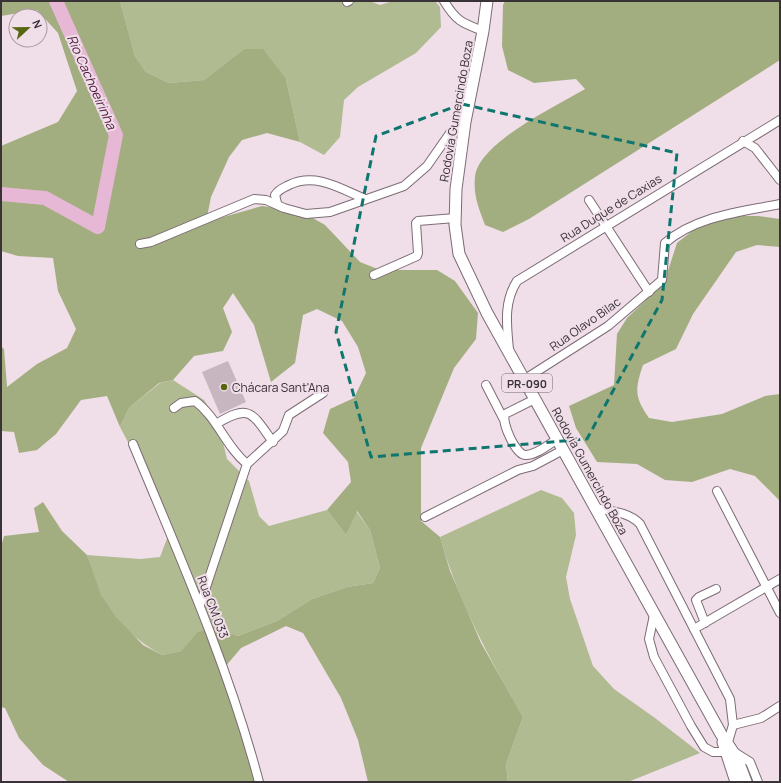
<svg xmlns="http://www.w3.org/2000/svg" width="781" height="783" viewBox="0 0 781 783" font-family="Manrope,sans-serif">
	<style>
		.green { fill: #b0bb91 }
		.forest { fill: #a2ae7f }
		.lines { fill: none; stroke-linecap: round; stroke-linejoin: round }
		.river { stroke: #e7b8d5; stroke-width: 14 }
		.building { fill: #c7b6c0 }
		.minor-casing { stroke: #7c6c75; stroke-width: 10 }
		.major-casing { stroke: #7c6c75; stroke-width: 13 }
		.minor { stroke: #fff; stroke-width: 8 }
		.major { stroke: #fff; stroke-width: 11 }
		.marked { fill: none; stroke: #0f766e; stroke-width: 3; stroke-dasharray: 8 5; stroke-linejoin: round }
		.poi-dot { fill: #576710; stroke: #f0dee9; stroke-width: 1.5 }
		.labels { text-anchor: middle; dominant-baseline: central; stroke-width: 4; stroke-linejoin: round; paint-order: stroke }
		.shield { fill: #f0dee9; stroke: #70666c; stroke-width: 1 }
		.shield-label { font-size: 11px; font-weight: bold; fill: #393236 }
		.street-label { font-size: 12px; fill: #393236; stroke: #f0dee9 }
		.poi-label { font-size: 12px; fill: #393236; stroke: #f0dee9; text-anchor: start }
		.water-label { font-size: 13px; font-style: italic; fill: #521a41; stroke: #f0dee9 }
	</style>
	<rect width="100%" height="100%" fill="#f0dee9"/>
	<!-- green -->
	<g class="green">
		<path d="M120,1H370L380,5L393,1H435L440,7L441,27L416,53L358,87L344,100L340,137L324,155L300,142L286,79L244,49L204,80L169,83L146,72L135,56Z"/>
		<path d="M173,380L204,400L218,422L227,459L249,481L259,516L269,526L327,510L346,535L356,511L370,530L380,568L373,583L347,587L312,599L277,621L238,636L214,627L199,632L181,651L162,655C137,641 114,621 101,595C95,583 91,568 87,555L140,559L160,557L168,536L140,465L120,427L129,408L160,383Z"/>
		<path d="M541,490L562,498L574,513L576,535L566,577L570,599L593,666L614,689L655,718L700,753L628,782H508L506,764L523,717C489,657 459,604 440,537Z"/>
	</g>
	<!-- forest -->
	<g class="forest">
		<path d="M1,1H120L135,56L146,72L169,83L204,80L244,49H263L286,79L300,142L267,133L242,140L229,157L211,197L206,222L262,206L302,212L325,225L360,262L380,270H437L455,281L478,313L476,339L454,368L421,448V521L440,537L450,571L481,643L523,717L506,764L508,782H368L358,740L341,698L303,633L286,626L241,648L225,667L238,726L260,782H69L43,765L19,738L5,708L1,707V547L4,536L39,532L34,508L43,502L62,531L87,555L101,595L116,617L143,645L162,655L181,651L198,632L214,627L238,636L277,621L312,599L347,587L373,583L380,568L370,530L357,511L346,535L327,510L351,482L348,462L323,433L330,409L354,398L366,373L358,347L342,321L317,309L303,315L295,363L271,382L254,325L233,293L223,308L232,332L223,351L194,356L173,380L159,383L129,408L120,427L107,396L81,400L56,434L37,450L19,453L14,432L1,431V346L4,349L7,387L37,364L67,348L76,329L58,291L53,258L18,256L1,251V146L58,122L77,91L58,33L37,10L1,16Z"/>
		<path d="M505,1H780V60L529,219L503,232L485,225C479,209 473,195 475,177C479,142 557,106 585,89L576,79L534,83L508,70L502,46L503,5Z"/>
		<path d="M733,216H758L780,219V247L757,245L736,252L693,314L676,349L643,365C635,389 634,397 649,418L672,422L722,414L765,396L780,394V501L755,476L730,469L692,482L665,480L637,464L597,462L576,428L569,406L614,385L617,334L627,318L664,283L677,243L701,224Z"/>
	</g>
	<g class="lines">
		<!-- river -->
		<path class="river" d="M1,194L45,198L98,227L116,135L56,1"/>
	</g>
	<!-- building -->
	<path class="building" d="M228,361L246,402L220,414L202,372Z"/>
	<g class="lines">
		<!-- minor casing -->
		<g class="minor-casing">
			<g id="minor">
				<path d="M444,1C456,21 462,23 483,31"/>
				<path d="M347,2L349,1"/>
				<path d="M743,141L755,148L780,180"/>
				<path d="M589,200L649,292"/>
				<path d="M277,203L275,195C279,189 283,188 289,185C316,172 341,189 365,199"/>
				<path d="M140,244L151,242L254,199L266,200L284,208L306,214L330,212L404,186L427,166L450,133L465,122"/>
				<path d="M374,275L417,256L418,253L416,223L418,221L455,218"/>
				<path d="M509,350C507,326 503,303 517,281L780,120"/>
				<path d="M525,379L608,326L662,280L665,243C696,216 741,212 780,204"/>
				<path d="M486,385L503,418"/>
				<path d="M535,399L505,414C501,422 516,456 526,455C536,455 548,445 556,440"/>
				<path d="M174,408L181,403L195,401C217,417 226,447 247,464L200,605"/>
				<path d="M216,424C250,403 252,413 273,442"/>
				<path d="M133,444C179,555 228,665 259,782"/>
				<path d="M247,464L283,431L289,415L323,393"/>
				<path d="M717,491L780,613"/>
				<path d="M594,508C610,511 629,512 640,524L730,699L733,725L728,742"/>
				<path d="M425,517L518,470L533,466L563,450"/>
				<path d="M654,615L649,639L654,657L691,726L704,747L713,752H726"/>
				<path d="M705,623L696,600L699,597L716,589"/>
				<path d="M694,629L780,579"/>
				<path d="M733,725L761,718L780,706"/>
				<path d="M734,752L750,762L758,782"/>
			</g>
		</g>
		<!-- major casing -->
		<g class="major-casing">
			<g id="major">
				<path d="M487,1L483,31L465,122L456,189L455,225L459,254L487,313L721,734L737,758L746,782"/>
				<path d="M723,742L736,782"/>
			</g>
		</g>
		<!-- minor -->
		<use href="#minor" class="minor"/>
		<!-- major -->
		<use href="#major" class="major"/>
	</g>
	<!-- marked area -->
	<path class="marked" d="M462,104L677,153L662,300L587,439L371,457L336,332L376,136Z"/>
	<!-- markers -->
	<circle class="poi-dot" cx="224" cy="387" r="4"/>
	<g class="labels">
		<!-- shield labels -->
		<rect class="shield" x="502" y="374" width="50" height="18" rx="3"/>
		<g class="shield-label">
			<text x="527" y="383">PR-090</text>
		</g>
		<!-- street labels -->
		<g class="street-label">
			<text transform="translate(456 111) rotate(-80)">Rodovia Gumercindo Boza</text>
			<text transform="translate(611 208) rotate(-32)">Rua Duque de Caxias</text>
			<text transform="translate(585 324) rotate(-35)">Rua Olavo Bilac</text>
			<text transform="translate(590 471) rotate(61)">Rodovia Gumercindo Boza</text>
			<text transform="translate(213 607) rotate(69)">Rua CM 033</text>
		</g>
		<!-- poi labels -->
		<g class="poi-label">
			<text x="232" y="387">Chácara Sant'Ana</text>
		</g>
		<!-- water labels -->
		<g class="water-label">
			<text transform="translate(92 82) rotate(66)">Rio Cachoeirinha</text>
		</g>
	</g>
	<!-- border -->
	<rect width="781" height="783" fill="none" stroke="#393236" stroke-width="4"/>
	<!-- north arrow -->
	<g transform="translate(28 28) rotate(68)"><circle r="19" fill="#f0dee9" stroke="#a799a1"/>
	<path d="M0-3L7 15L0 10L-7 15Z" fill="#576710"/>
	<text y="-6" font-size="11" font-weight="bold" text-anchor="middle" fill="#393236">N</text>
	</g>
</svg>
